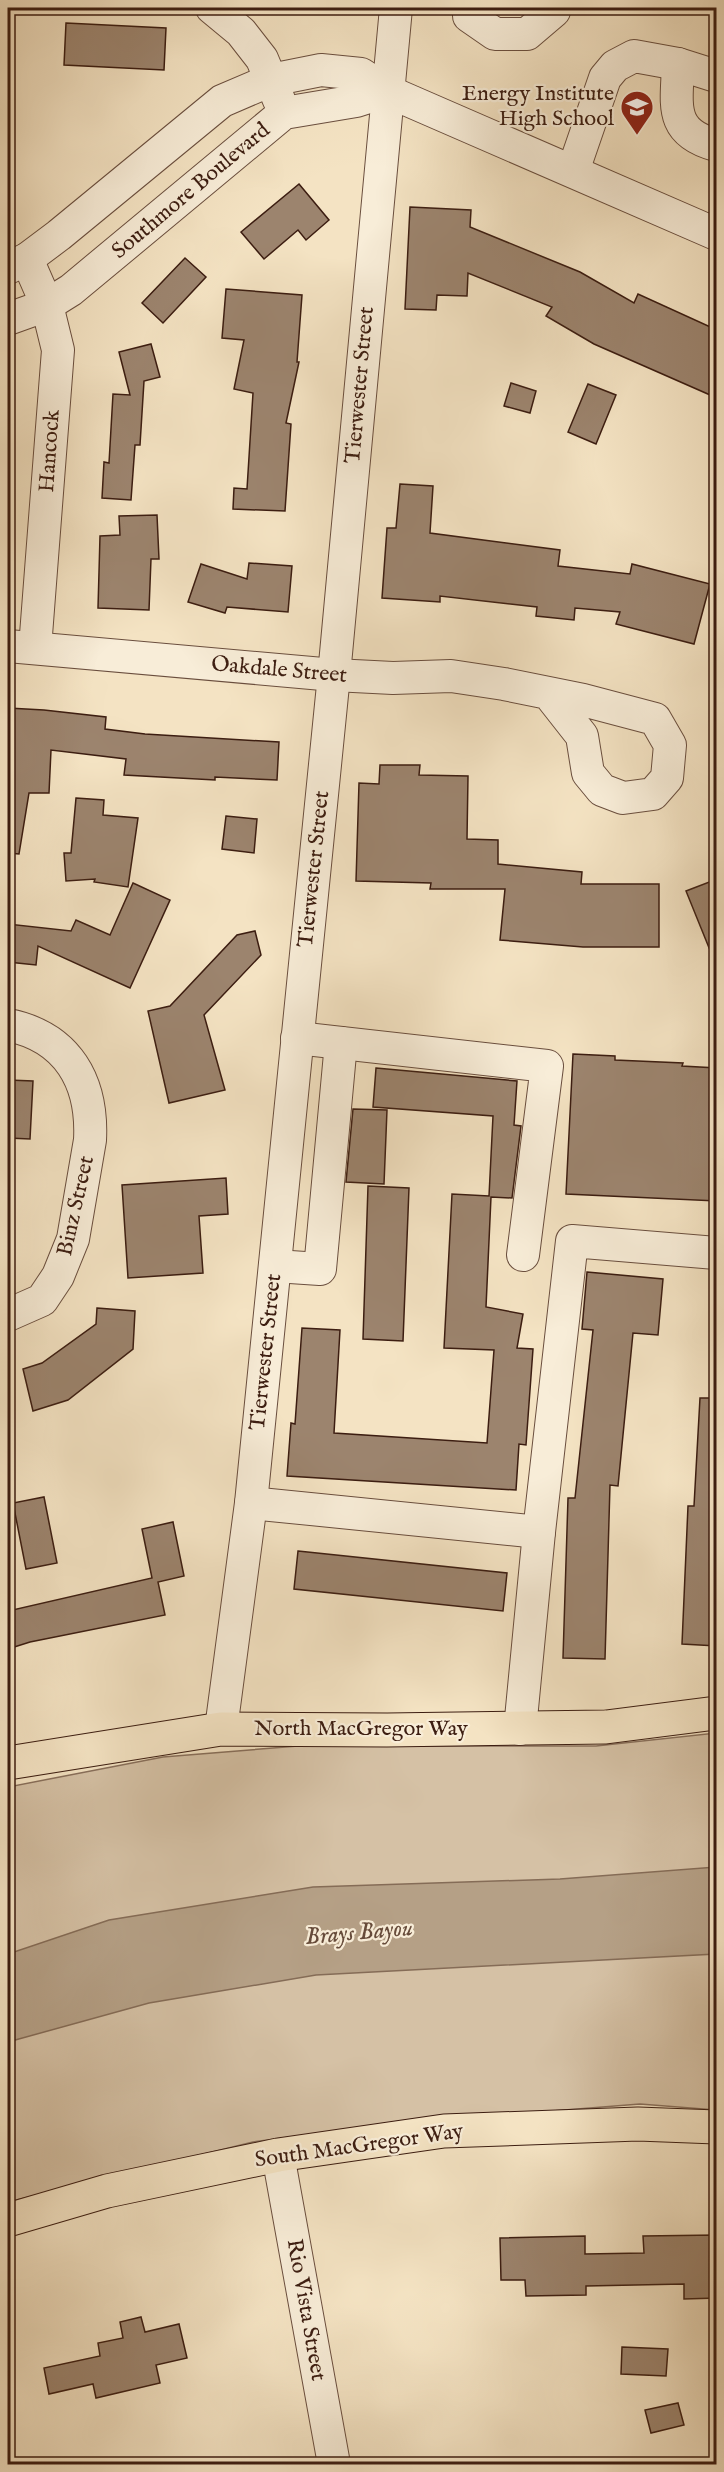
<svg xmlns="http://www.w3.org/2000/svg" width="724" height="2472" viewBox="0 0 724 2472" font-family="'IM FELL English',serif">
	<style>
		.green { fill: #d5c1a5; stroke: #886f5b; stroke-width: 1.5 }
		.water { fill: #b5a086; stroke: #856c57; stroke-width: 1.5 }
		.building { fill: #9c846e; stroke: #3c1d11; stroke-width: 1.5 }
		.lines { fill: none; stroke-linecap: round; stroke-linejoin: round }
		.minor-casing { stroke: #6a4e3e; stroke-width: 34 }
		.major-casing { stroke: #3c1d11; stroke-width: 35 }
		.minor { stroke: #f8edd8; stroke-width: 32 }
		.major { stroke: #f4e3c3; stroke-width: 33 }
		.labels { text-anchor: middle; dominant-baseline: central; stroke-width: 4.5; stroke-linejoin: round; paint-order: stroke }
		.poi-label { font-size: 22px; fill: #3c1d11; stroke: #f8edd8; text-anchor: end }
		.street-label { font-size: 22px; fill: #3c1d11; stroke: #f8edd8 }
		.water-label { font-size: 24px; font-style: italic; fill: #664b3a; stroke: #f8edd8 }
	</style>
	<rect width="100%" height="100%" fill="#f4e3c3"/>
	<filter id="stains"><feTurbulence type="fractalNoise" baseFrequency=".00333" numOctaves="4"/><feColorMatrix values="0 0 0 0 .2 0 0 0 0 .09 0 0 0 0 .02 0 0 0 .5 -.17"/></filter>
	<radialGradient id="worn" r=".72"><stop offset=".6" stop-color="#630" stop-opacity="0"/><stop offset="1" stop-color="#630" stop-opacity=".3"/></radialGradient>
	<!-- green -->
	<path class="green" d="M716,1733V2110L640,2104L389,2124L253,2142L8,2202V1787L163,1757L298,1746H596Z"/>
	<!-- water -->
	<path class="water" d="M716,1867V1954L316,1975L149,2003L8,2042V1954L109,1920L313,1887L560,1879Z"/>
	<!-- building -->
	<g class="building">
		<path d="M66,23L166,28L164,70L64,65Z"/>
		<path d="M299,184L329,220L306,240L298,230L264,259L241,232Z"/>
		<path d="M410,207L471,210L470,227L580,272L634,303L638,294L717,330V398L594,344L546,316L552,307L468,273L467,296L437,295L436,310L405,309Z"/>
		<path d="M185,258L206,277L163,323L142,303Z"/>
		<path d="M226,289L302,295L297,362H299L286,423L291,424L285,511L233,509L234,488L247,489L253,393L234,389L244,340L222,338Z"/>
		<path d="M151,344L160,377L144,381L140,445H135L131,500L102,498L104,462L109,463L113,394L130,395L119,352Z"/>
		<path d="M511,383L536,391L530,413L504,406Z"/>
		<path d="M588,384L616,395L596,444L568,432Z"/>
		<path d="M400,484L433,486L430,533L560,550L558,566L630,574L632,564L710,584L694,644L616,624L620,612L575,608L574,620L536,616L537,607L440,596V602L382,598L387,528H396Z"/>
		<path d="M157,515L159,559H151L149,610L98,608L100,536L120,535L119,516Z"/>
		<path d="M249,563L292,566L288,612L227,607L225,613L188,602L201,564L247,579Z"/>
		<path d="M8,708L44,710L106,717L105,729L145,734L279,742L277,780L215,777V780L124,775L126,759L51,750L49,793H29L19,854L8,853Z"/>
		<path d="M380,765H420L419,775L468,776L467,839L498,840V864L582,872L581,884H659V947H583L500,940L505,889H430L431,883L356,881L359,783L379,784Z"/>
		<path d="M76,798L104,800L103,815L138,818L128,887L94,882L95,879L66,881L64,853H71Z"/>
		<path d="M226,816L257,819L254,853L222,849Z"/>
		<path d="M717,879V965H716L686,891Z"/>
		<path d="M133,883L170,900L130,988L38,946L36,965L8,962V924L71,931L76,920L110,935Z"/>
		<path d="M255,931L261,955L204,1015L225,1090L169,1103L148,1011L170,1006L237,935Z"/>
		<path d="M573,1054L615,1056V1060L683,1063L682,1066L717,1068V1201L566,1194Z"/>
		<path d="M376,1068L517,1081L514,1125L521,1126L512,1198L491,1197L486,1307L523,1314L517,1348L533,1349L526,1445L519,1444L516,1490L287,1476L291,1423L295,1424L302,1328L340,1330L334,1433L487,1443L494,1350L444,1348L452,1194L489,1196L493,1116L373,1107Z"/>
		<path d="M8,1080L33,1081L30,1139L8,1138Z"/>
		<path d="M353,1109L387,1110L384,1184L346,1182Z"/>
		<path d="M226,1178L228,1214L199,1216L203,1273L128,1278L122,1185Z"/>
		<path d="M368,1186L409,1188L403,1341L363,1339Z"/>
		<path d="M587,1272L663,1279L658,1335L633,1333L618,1486L610,1485L605,1659L563,1658L568,1498H575L593,1330L582,1329Z"/>
		<path d="M97,1308L135,1311L133,1349L68,1400L33,1411L23,1369L42,1363L96,1324Z"/>
		<path d="M700,1398H717V1646L682,1644L688,1506H694Z"/>
		<path d="M44,1497L57,1563L26,1569L13,1503Z"/>
		<path d="M173,1522L184,1576L158,1582L165,1615L30,1642L8,1649V1611L152,1578L142,1529Z"/>
		<path d="M298,1551L507,1573L503,1611L294,1589Z"/>
		<path d="M717,2235V2298L684,2299V2284L586,2286V2295L526,2296L525,2280H501L500,2238L585,2236V2254L644,2253L643,2236Z"/>
		<path d="M141,2317L145,2332L179,2324L187,2358L156,2365L160,2383L96,2398L93,2384L49,2394L44,2368L100,2356L98,2343L123,2338L120,2322Z"/>
		<path d="M622,2347L668,2349L666,2376L621,2374Z"/>
		<path d="M678,2403L684,2425L651,2433L645,2410Z"/>
	</g>
	<g class="lines">
		<!-- minor casing -->
		<g class="minor-casing">
			<g id="minor">
				<path d="M212,8L241,32L262,59L279,100"/>
				<path d="M469,8V16L495,34H527L554,11V8"/>
				<path d="M678,64C677,104 668,132 716,145"/>
				<path d="M573,171L605,78L615,66L634,56L678,64L716,76"/>
				<path d="M27,259L47,305L58,350L35,648"/>
				<path d="M8,268L27,259L59,235L222,101L271,80L321,70L361,74L387,91L716,234"/>
				<path d="M8,319L47,305L71,290L284,113L356,101L387,91"/>
				<path d="M8,646L334,675L393,678L451,676L504,684L583,700L655,719L670,745L667,778L653,794L623,798L602,790L588,773L582,736L549,694"/>
				<path d="M8,1025C68,1037 93,1082 90,1140L73,1239L58,1276L42,1300L8,1315"/>
				<path d="M297,1038L547,1066L523,1255"/>
				<path d="M275,1266L320,1269L341,1043"/>
				<path d="M251,1503L539,1532"/>
				<path d="M221,1729L251,1503L334,675L396,8"/>
				<path d="M520,1729L539,1532L572,1241L716,1253"/>
				<path d="M278,2155L334,2464"/>
			</g>
		</g>
		<!-- major casing -->
		<g class="major-casing">
			<g id="major">
				<path d="M8,1763L221,1729L387,1730L606,1727L716,1713"/>
				<path d="M8,2220L107,2191L278,2155L444,2131L638,2124L716,2127"/>
			</g>
		</g>
		<!-- minor -->
		<use href="#minor" class="minor"/>
		<!-- major -->
		<use href="#major" class="major"/>
	</g>
	<!-- icons -->
	<defs>
		<g id="school-pin" transform="scale(1.725)"><path d="M0 17L-7.5 6A9.5 9.5 0 1 1 7.5 6Z" fill="#8f2418" stroke="#f8edd8"/><path d="M0-5L7-2L0 1L-7-2ZM-4 1L0 2.5L4 1V4Q0 6-4 4Z" fill="#fff"/></g>
	</defs>
	<g fill-rule="evenodd">
		<use href="#school-pin" x="637" y="107"/>
	</g>
	<g class="labels">
		<!-- poi labels -->
		<g class="poi-label">
			<text x="614" y="94">Energy Institute<tspan x="614" dy="25">High School</tspan></text>
		</g>
		<!-- street labels -->
		<g class="street-label">
			<text transform="translate(191 191) rotate(-40)">Southmore Boulevard</text>
			<text transform="translate(360 385) rotate(-85)">Tierwester Street</text>
			<text transform="translate(50 451) rotate(-86)">Hancock</text>
			<text transform="translate(279 670) rotate(5)">Oakdale Street</text>
			<text transform="translate(314 869) rotate(-84)">Tierwester Street</text>
			<text transform="translate(76 1206) rotate(-77)">Binz Street</text>
			<text transform="translate(266 1352) rotate(-84)">Tierwester Street</text>
			<text x="361" y="1729">North MacGregor Way</text>
			<text transform="translate(359 2146) rotate(-8)">South MacGregor Way</text>
			<text transform="translate(306 2310) rotate(80)">Rio Vista Street</text>
		</g>
		<!-- water labels -->
		<g class="water-label">
			<text transform="translate(359 1933) rotate(-5)">Brays Bayou</text>
		</g>
	</g>
	<!-- margin -->
	<rect width="724" height="2472" fill="none" stroke="#f4e3c3" stroke-width="30"/>
	<rect x="9" y="9" width="706" height="2454" fill="none" stroke="#3c1d11" stroke-width="3"/>
	<rect x="15" y="15" width="694" height="2442" fill="none" stroke="#3c1d11" stroke-width="1.5"/>
	<rect width="100%" height="100%" filter="url(#stains)"/>
	<rect width="100%" height="100%" fill="url(#worn)"/>
</svg>
